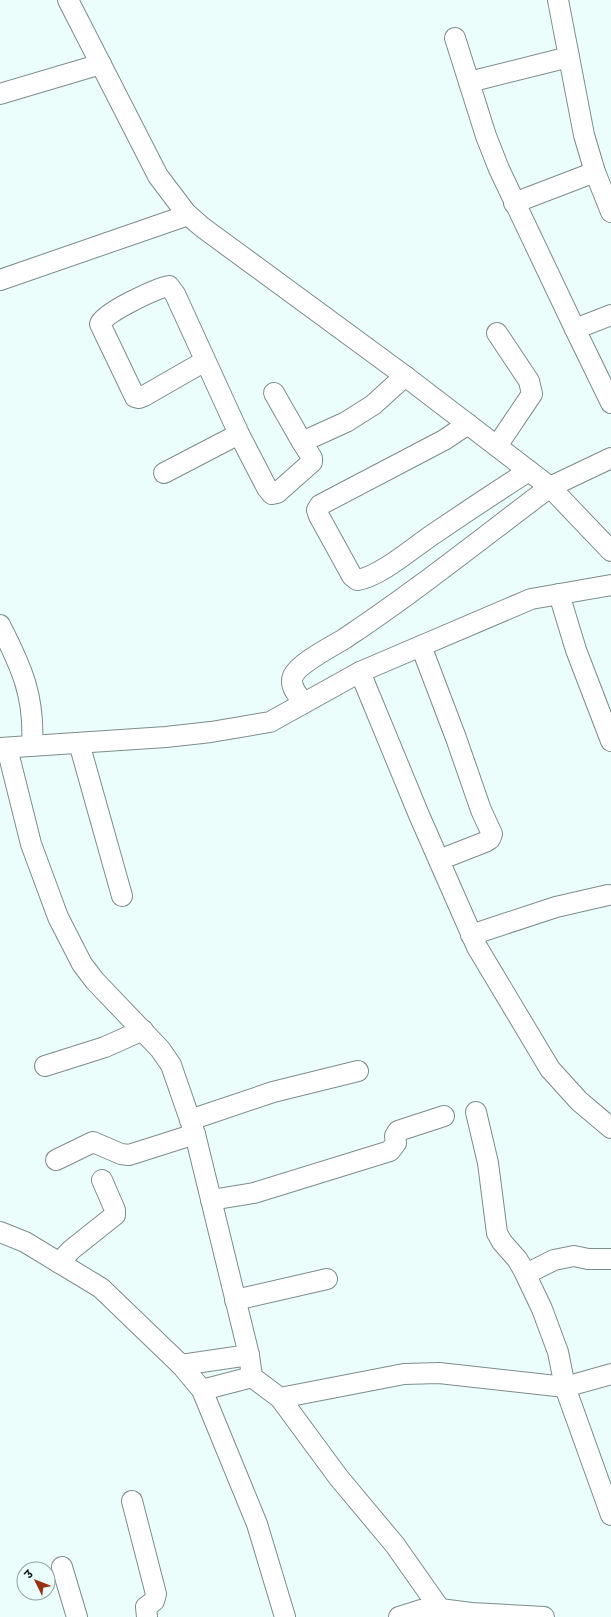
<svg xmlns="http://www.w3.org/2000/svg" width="611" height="1617" viewBox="0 0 611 1617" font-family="Poppins,'Noto Sans Devanagari',sans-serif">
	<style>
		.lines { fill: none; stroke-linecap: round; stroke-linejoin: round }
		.minor-casing { stroke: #7d8d8a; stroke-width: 22 }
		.minor { stroke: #fff; stroke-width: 20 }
	</style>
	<rect width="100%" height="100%" fill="#ecfefb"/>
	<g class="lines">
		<!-- minor casing -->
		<g class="minor-casing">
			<g id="minor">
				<path d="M68,0L158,176L186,213L202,227L405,376L550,487C482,538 415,592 344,639C331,647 299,663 293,676C289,686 298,696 304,703"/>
				<path d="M558,0L584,135L595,172L611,212"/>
				<path d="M455,38L486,136L499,169L575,329L611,315"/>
				<path d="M469,82L569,57"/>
				<path d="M0,94L101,64"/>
				<path d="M514,203L595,172"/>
				<path d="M0,280L188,215"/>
				<path d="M575,329L611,403"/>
				<path d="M497,333L529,381L532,394L497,446"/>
				<path d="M205,361L144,396L139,398L135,397L100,324C103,313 157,288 169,286L175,294L239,434L267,488L272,494L277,493L312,462V458L302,442L346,422L373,405L405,376"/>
				<path d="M274,393L302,442"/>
				<path d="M468,424L444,440L320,505L317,510L319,516L352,576L357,580C380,577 415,546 435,533C466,512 497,491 529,471"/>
				<path d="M611,458L550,487L611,551"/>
				<path d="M164,473L239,434"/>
				<path d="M559,594L576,650L611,741"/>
				<path d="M0,625C22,668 35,697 32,746"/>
				<path d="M421,646L456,738L481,810L492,834L490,839L485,842L439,860"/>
				<path d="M360,672L419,815L477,947L550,1069L579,1101L611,1128"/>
				<path d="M79,743L122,896"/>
				<path d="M0,748L166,737L211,732L270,722L360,672L531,599L611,585"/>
				<path d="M7,748L31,844L58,917L82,964L95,981L160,1049L171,1065L195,1134L249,1355L181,1365"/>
				<path d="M471,935L556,907L608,895"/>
				<path d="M45,1066L105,1047L143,1030"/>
				<path d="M476,1112L488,1163L497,1233L502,1242L517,1259L523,1269L542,1309L558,1352L565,1387L611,1515"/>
				<path d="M190,1120L273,1092L358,1071"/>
				<path d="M56,1160L93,1142L121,1154L129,1155L195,1134"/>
				<path d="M211,1200L254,1193L390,1151L396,1143L395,1136L398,1131L444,1116"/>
				<path d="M0,1232L25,1242L101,1288L181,1365L202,1390L257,1524L285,1617"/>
				<path d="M59,1263L71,1250L115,1215V1210L102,1180"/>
				<path d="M526,1274L554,1260L574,1256L588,1259H611"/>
				<path d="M235,1300L327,1279"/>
				<path d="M249,1355L252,1377L280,1398L339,1478L395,1545L440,1609"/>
				<path d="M202,1390L252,1377"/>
				<path d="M280,1398L404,1374L439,1373L565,1387L611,1374"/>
				<path d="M132,1501L156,1594L154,1601L146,1607L147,1617"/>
				<path d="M62,1567L77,1617"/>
				<path d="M399,1617L421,1610L440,1609L471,1613L544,1617"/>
			</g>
		</g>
		<!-- minor -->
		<use href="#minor" class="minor"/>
	</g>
	<!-- north arrow -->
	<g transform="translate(36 1581) rotate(313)"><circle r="19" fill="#ecfefb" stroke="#95a2a0"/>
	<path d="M0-3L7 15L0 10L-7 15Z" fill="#983012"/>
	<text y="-6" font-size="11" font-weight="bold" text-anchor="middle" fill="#121818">उ</text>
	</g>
</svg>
